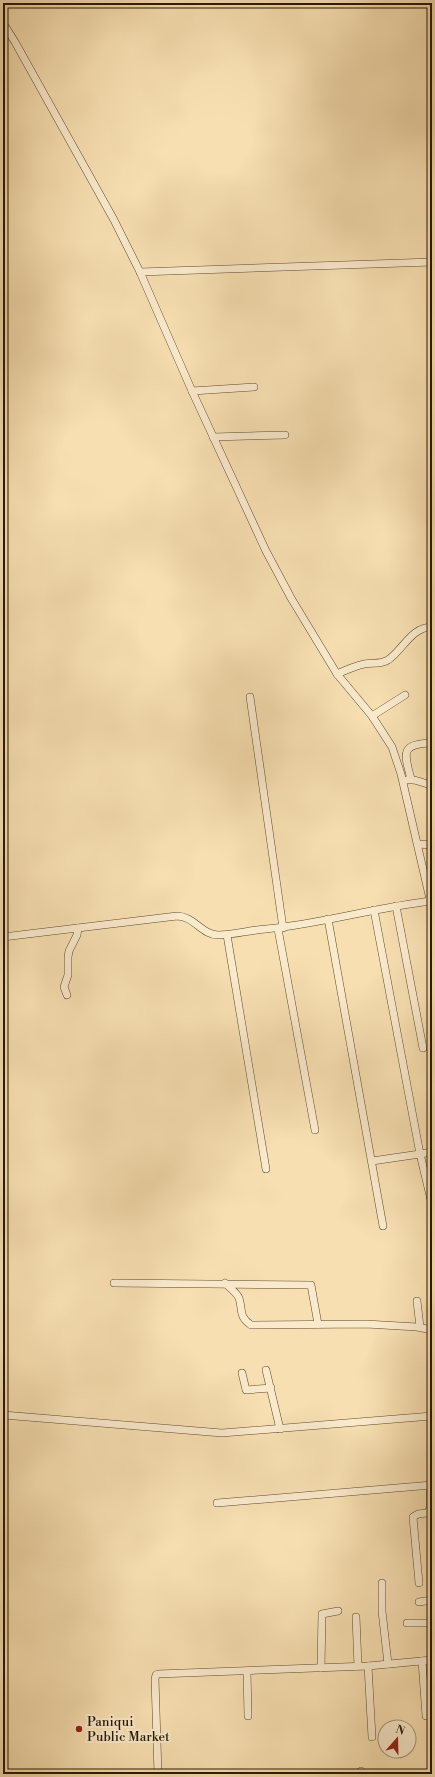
<svg xmlns="http://www.w3.org/2000/svg" width="435" height="1777" viewBox="0 0 435 1777" font-family="'Libre Bodoni',serif">
	<style>
		.lines { fill: none; stroke-linecap: round; stroke-linejoin: round }
		.street-casing { stroke: #5c492f; stroke-width: 8 }
		.street { stroke: #faeacc; stroke-width: 7 }
		.poi-dot { fill: #8f2418; stroke: #faeacc; stroke-width: 1.5 }
		.labels { text-anchor: middle; dominant-baseline: central; stroke-width: 4; stroke-linejoin: round; paint-order: stroke }
		.poi-label { font-size: 13px; fill: #291704; stroke: #faeacc; text-anchor: start }
	</style>
	<rect width="100%" height="100%" fill="#f7dfb1"/>
	<filter id="stains"><feTurbulence type="fractalNoise" baseFrequency=".005" numOctaves="4"/><feColorMatrix values="0 0 0 0 .2 0 0 0 0 .09 0 0 0 0 .02 0 0 0 .5 -.17"/></filter>
	<radialGradient id="worn" r=".72"><stop offset=".6" stop-color="#630" stop-opacity="0"/><stop offset="1" stop-color="#630" stop-opacity=".3"/></radialGradient>
	<g class="lines">
		<!-- street casing -->
		<g class="street-casing">
			<g id="street">
				<path d="M3,23L15,42L114,220L140,272L192,391L266,551L291,598L337,674L372,716L392,747L401,774L432,908"/>
				<path d="M140,272L432,262"/>
				<path d="M192,391L254,387"/>
				<path d="M213,437L285,435"/>
				<path d="M337,674C346,670 355,666 364,664C372,662 380,665 388,660C403,650 411,627 432,627"/>
				<path d="M250,697L283,928"/>
				<path d="M372,716L405,695"/>
				<path d="M411,779C404,753 400,744 432,743"/>
				<path d="M407,780C416,778 423,784 432,785"/>
				<path d="M418,844L432,845"/>
				<path d="M396,906L423,1048"/>
				<path d="M374,910L420,1154L432,1152"/>
				<path d="M328,919L383,1226"/>
				<path d="M278,929L315,1130"/>
				<path d="M227,935L266,1169"/>
				<path d="M3,937L177,916C194,916 202,935 218,935C234,935 250,930 266,929C322,924 376,907 432,901"/>
				<path d="M67,995L64,987L68,975V957L69,951L77,935L78,928"/>
				<path d="M372,1161L420,1154L432,1204"/>
				<path d="M114,1283L311,1285L318,1324"/>
				<path d="M225,1283C230,1288 237,1293 239,1298C243,1310 238,1316 251,1325L366,1324L417,1327L432,1330"/>
				<path d="M417,1301L420,1327"/>
				<path d="M266,1370L280,1429"/>
				<path d="M242,1373L246,1390L271,1388"/>
				<path d="M3,1415L222,1433L432,1416"/>
				<path d="M217,1503L432,1485"/>
				<path d="M382,1583V1611L388,1664"/>
				<path d="M419,1583L413,1517L418,1514L427,1513L430,1509V1485"/>
				<path d="M419,1602L432,1600"/>
				<path d="M356,1617L358,1666"/>
				<path d="M407,1623H432"/>
				<path d="M422,1661L426,1716"/>
				<path d="M368,1666L372,1737"/>
				<path d="M321,1668L322,1614L338,1611"/>
				<path d="M247,1671L248,1716"/>
				<path d="M361,1771L362,1774"/>
				<path d="M158,1774L155,1679L156,1675L158,1674L368,1666L432,1660"/>
			</g>
		</g>
		<!-- street -->
		<use href="#street" class="street"/>
	</g>
	<!-- markers -->
	<circle class="poi-dot" cx="79" cy="1729" r="4"/>
	<g class="labels">
		<!-- poi labels -->
		<g class="poi-label">
			<text x="87" y="1722">Paniqui<tspan x="87" dy="15">Public Market</tspan></text>
		</g>
	</g>
	<!-- margin -->
	<rect width="435" height="1777" fill="none" stroke="#f7dfb1" stroke-width="16"/>
	<rect x="4" y="4" width="427" height="1769" fill="none" stroke="#291704" stroke-width="2"/>
	<rect x="8" y="8" width="419" height="1761" fill="none" stroke="#291704"/>
	<!-- north arrow -->
	<g transform="translate(397 1739) rotate(20)"><circle r="19" fill="#faeacc" stroke="#a6967c"/>
	<path d="M0-3L7 15L0 10L-7 15Z" fill="#8f2418"/>
	<text y="-6" font-size="11" font-weight="bold" text-anchor="middle" fill="#291704">N</text>
	</g>
	<rect width="100%" height="100%" filter="url(#stains)"/>
	<rect width="100%" height="100%" fill="url(#worn)"/>
</svg>
